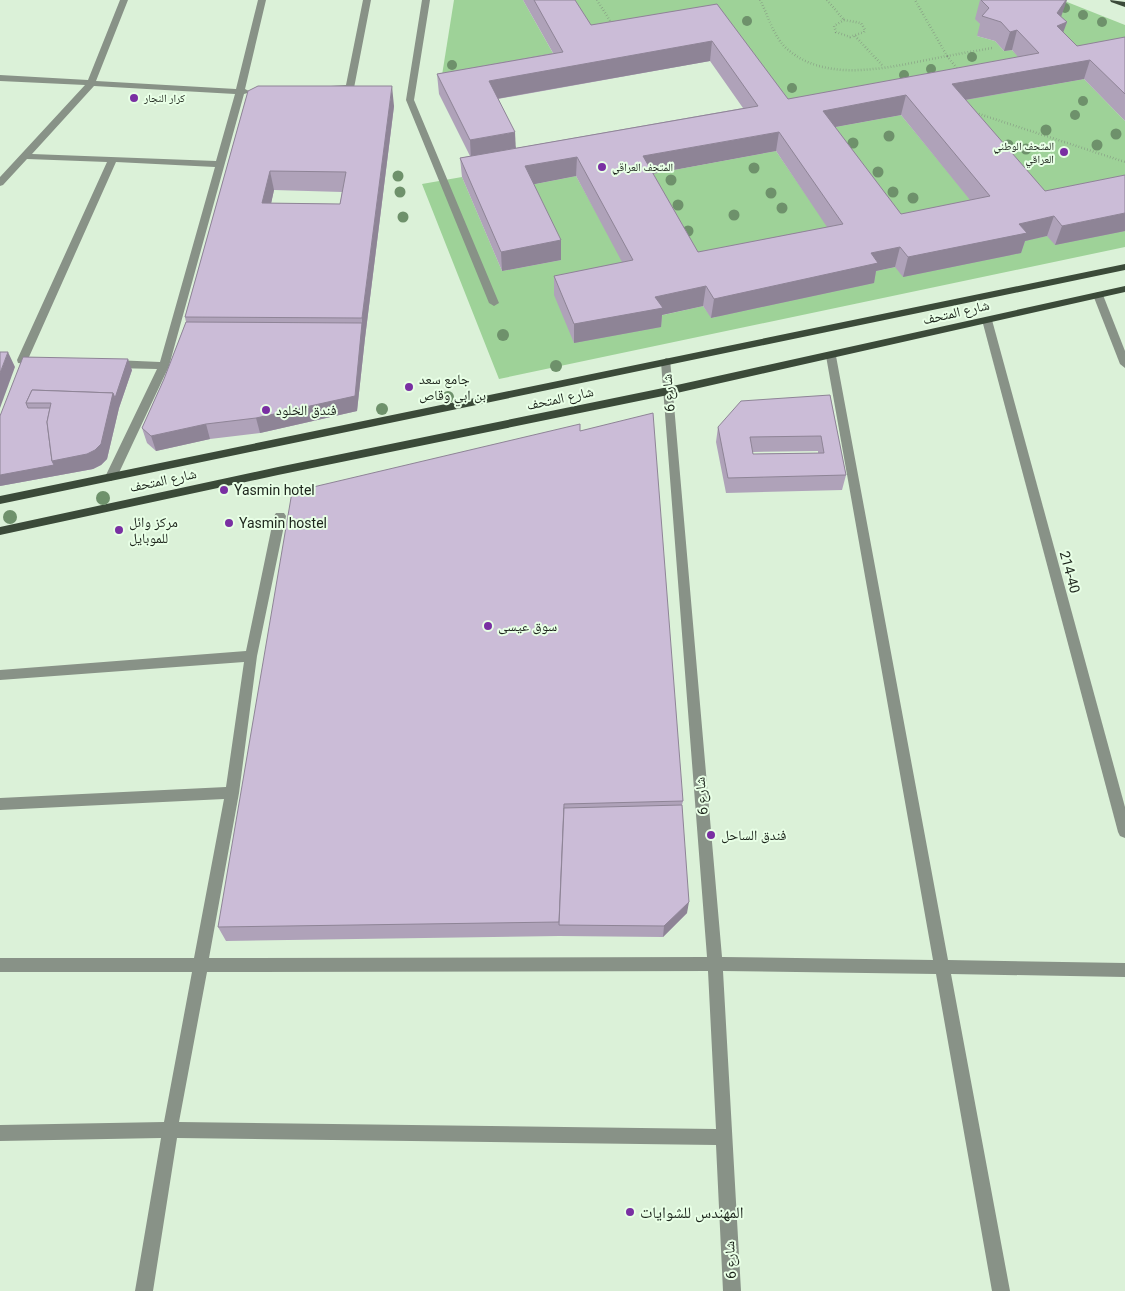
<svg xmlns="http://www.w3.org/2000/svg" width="1125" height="1291" viewBox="0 0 1125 1291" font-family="Roboto,'Noto Naskh Arabic',sans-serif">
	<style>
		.green { fill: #9ed298 }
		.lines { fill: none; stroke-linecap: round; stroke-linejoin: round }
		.path { stroke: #81917f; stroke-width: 2.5; stroke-dasharray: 0.5 2.5; stroke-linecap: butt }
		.minor { fill: #889287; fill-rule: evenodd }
		.major { fill: #3b4a39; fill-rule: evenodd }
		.tree { fill: #6e916b }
		.wall { fill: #afa2b9; fill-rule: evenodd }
		.shaded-wall { fill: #8e8496 }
		.building { fill: #cbbcd7; stroke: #8e8496; fill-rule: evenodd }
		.poi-dot { fill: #792fa2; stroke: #e8ffe6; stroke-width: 2 }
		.labels { text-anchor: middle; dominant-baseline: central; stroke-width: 4; stroke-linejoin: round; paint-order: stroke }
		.far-poi-label { font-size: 11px; fill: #1c241b; stroke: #e8ffe6; text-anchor: start }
		.street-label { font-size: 14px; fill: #1c241b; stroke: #e8ffe6 }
		.poi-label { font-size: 14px; fill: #1c241b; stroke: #e8ffe6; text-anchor: start }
		.near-poi-label { font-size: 16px; fill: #1c241b; stroke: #e8ffe6; text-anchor: start }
	</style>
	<rect width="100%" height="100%" fill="#dbf1d8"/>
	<!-- green -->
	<g class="green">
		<path d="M454,0H523L563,71L439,94Z"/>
		<path d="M564,0H997L976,19L983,27L977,36L995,41L1004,51L1012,50L1033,72L785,118L716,23L591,44Z"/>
		<path d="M1055,0H1062L1125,25V55L1070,66Z"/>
		<path d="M1084,79L1125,121V193L1038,210L947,103Z"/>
		<path d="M901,115L984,216L896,233L819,130Z"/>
		<path d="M776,151L839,243L696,271L642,176Z"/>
		<path d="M576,176L654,317L703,306L712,318L866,273L1047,236L1125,231V247L499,379L422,184L462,177L502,271L561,260L525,186Z"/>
	</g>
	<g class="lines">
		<!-- path -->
		<g class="path">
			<path d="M597,0L612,24"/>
			<path d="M760,0C768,15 773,35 785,47C827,87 897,65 947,56L915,0"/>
			<path d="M827,0L844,20"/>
			<path d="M844,20L861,23L865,30L864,32L850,37L836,32L834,26Z"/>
			<path d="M855,36L883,66"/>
			<path d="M947,56L992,48"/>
			<path d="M947,56L959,71"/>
			<path d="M976,113L1125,162"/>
		</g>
		<!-- minor -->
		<g class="minor">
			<path d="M120,0H128L96,81L236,89L258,0H266L245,89L251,92L244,94L169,366L117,477L111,481L105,477L157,369L114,368L109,364L114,360L160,362L215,167L116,162L29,357L38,358L39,361L34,365L18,363L17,360L107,162L27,159L3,185L0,186V177L85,85L0,81V75L88,80ZM94,86L235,94L216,161L32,154Z"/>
			<path d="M363,0H371L354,88L350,91L331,90V86L346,85Z"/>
			<path d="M422,0H430L414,100L499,303L494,306L489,303L406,100Z"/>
			<path d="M1098,292L1103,295L1125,351V368L1120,364L1093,295Z"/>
			<path d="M987,317L992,320L1125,807V838L1120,836L1118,832L982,320Z"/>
			<path d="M831,352L836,356L948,960L1125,963V977L951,974L1010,1291H992L936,974L723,971L741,1291H723L716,1145L177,1138L153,1291H135L161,1138L0,1141V1125L164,1122L192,972H0V958H194L224,799L0,810V798L226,787L244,662L0,680V670L246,651L274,516L276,513H284L286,516L257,656L239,793L209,958L707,957L661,362L666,358L670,359L722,957L933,960L826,356ZM708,971L716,1129L179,1122L207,972Z"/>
		</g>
		<!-- major -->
		<g class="major">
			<path d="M1110,0L1125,2V7L1111,2Z"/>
			<path d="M1125,264V270L0,504V496Z"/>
			<path d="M1125,286V292L668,395L278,475L0,535V527L278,467L668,387Z"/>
		</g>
	</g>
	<!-- trees -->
	<g class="tree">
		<circle cx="1065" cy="8" r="5"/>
		<circle cx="1083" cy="15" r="5"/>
		<circle cx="747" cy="21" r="5"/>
		<circle cx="1102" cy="22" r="5"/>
		<circle cx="972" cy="57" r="5"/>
		<circle cx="452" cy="65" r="5"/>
		<circle cx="931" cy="69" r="5"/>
		<circle cx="904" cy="75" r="5"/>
		<circle cx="792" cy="88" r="5"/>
		<circle cx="1083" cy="101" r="5"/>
		<circle cx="1075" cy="115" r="5"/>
		<circle cx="1046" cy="130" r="5.5"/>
		<circle cx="1116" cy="134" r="5.5"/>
		<circle cx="889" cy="136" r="5.5"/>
		<circle cx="853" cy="143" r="5.5"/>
		<circle cx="1008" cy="145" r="5.5"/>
		<circle cx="1097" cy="145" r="5.5"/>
		<circle cx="1026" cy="149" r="5.5"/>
		<circle cx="754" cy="168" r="5.5"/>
		<circle cx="878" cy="172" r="5.5"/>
		<circle cx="398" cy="176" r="5.5"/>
		<circle cx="671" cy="180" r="5.5"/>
		<circle cx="400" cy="192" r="5.5"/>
		<circle cx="893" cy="192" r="5.5"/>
		<circle cx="771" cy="193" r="5.5"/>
		<circle cx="913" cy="198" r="5.5"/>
		<circle cx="678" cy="205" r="5.5"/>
		<circle cx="782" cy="208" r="5.5"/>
		<circle cx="734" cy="215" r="5.5"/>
		<circle cx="403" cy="217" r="5.5"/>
		<circle cx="688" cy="231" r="5.5"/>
		<circle cx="503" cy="335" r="6"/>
		<circle cx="556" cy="366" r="6"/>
		<circle cx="448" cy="397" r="6"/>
		<circle cx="382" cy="409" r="6"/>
		<circle cx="103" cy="498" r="7"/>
		<circle cx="10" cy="517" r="7"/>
	</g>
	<!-- wall -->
	<g class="wall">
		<path d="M523,0H575L591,25L717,4L788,99L1018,57L1012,50L1004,51L995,41L977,36L980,24L975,19L980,0L1061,17L1067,22L1063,32L1077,46L1125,37V121L1084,79L966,100L1045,191L1125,175V231L1055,245L1047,236L1025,241L1021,253L903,277L895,267L876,271L874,283L711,318L703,306L662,315L661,327L574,343L554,295V276L622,262L576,176L534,184L561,260L502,271L462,177L460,158L470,156L439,94L437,74L553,53ZM710,61L743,108L516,148L498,99ZM901,115L970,200L901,214L835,127ZM776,151L827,227L698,252L653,173Z"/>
		<path d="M248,91L394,106L365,338L357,411L260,433L210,439L156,451L147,443L142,428L164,379L186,322L185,317ZM274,190L342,192L340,204L271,203Z"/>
		<path d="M23,357L132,370L119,408L107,459L101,465L93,469L0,486Z"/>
		<path d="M830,395L846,475L842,490L726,493L716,442L718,427ZM818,451V453L753,454V452Z"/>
		<path d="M580,431L683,801L682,805L687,913L663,937L559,936L226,941L218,927Z"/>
	</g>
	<!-- shaded-wall -->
	<g class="shaded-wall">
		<path d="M1066,0H1067L1061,17L1057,13Z"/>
		<path d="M1067,22L1060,41L1057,26Z"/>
		<path d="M1017,30L1012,50L1004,51L1010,32Z"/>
		<path d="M712,41L710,61L490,100L489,81Z"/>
		<path d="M1090,60L1084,79L947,103L952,84Z"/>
		<path d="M392,86L394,106L365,338L357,411L260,433L256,418L362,323V318Z"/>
		<path d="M906,95L901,115L819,130L823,111Z"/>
		<path d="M515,132L516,152L471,159L470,140Z"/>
		<path d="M779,132L776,151L642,176L643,156Z"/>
		<path d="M577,157L576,176L525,186V166Z"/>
		<path d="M270,171L274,190L267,223L262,203Z"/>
		<path d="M1125,213V231L1055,245L1062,226Z"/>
		<path d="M1054,216L1047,236L1025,241L1021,253L903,277L908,257L1019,224Z"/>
		<path d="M561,240V260L502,271L501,252Z"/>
		<path d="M900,247L895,267L876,271L874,283L711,318L714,299L871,253Z"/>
		<path d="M706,286L703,306L662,315L661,327L574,343V324L655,297Z"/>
		<path d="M8,352L15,367L0,408V373Z"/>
		<path d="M128,359L132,370L119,408L107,459L101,465L93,469L0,486V475L52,461L113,393Z"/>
		<path d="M206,424L210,439L156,451L151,436Z"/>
		<path d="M689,902L687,913L663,937L664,926Z"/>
	</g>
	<!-- building -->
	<g class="building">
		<path d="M534,0H575L591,25L717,4L788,99L1039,53L1017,30L1010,32L1001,22L982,16L989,8L981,0H1066L1057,13L1067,22L1057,26L1077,46L1125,37V94L1090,60L952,84L1045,191L1125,175V213L1062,226L1054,216L1019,224L1027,233L908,257L900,247L871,253L878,263L714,299L706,286L655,297L663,308L574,324L554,276L633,260L577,157L525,166L561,240L501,252L460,158L758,106L712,41L489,81L515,132L470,140L437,74L563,52ZM906,95L990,196L901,214L823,111ZM779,132L843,224L698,252L643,156Z"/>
		<path d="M258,86H392L362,318L185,317L248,91ZM270,171L346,172L340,204L262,203Z"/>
		<path d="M186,322L362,323L355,396L256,418L206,424L151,436L142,428L164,379Z"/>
		<path d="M0,352H8L0,373Z"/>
		<path d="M23,357L128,359L115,398L113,393L32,390L26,403L28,408H50L47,422L52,461L54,465L0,475V416Z"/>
		<path d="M32,390L113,393L101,444L95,450L87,454L52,461L47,422L51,403H26Z"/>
		<path d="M830,395L846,475L728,478L718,427L741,401ZM821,436L824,453L753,454L750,437Z"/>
		<path d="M653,413L683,801L564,804L559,922L218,927L292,492L580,424V431Z"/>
		<path d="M682,805L689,902L664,926L559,925L564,808Z"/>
	</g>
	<!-- markers -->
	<g class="poi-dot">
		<circle cx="134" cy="98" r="5"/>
		<circle cx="1064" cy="152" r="5"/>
		<circle cx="602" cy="167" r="5"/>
		<circle cx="409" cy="387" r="5"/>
		<circle cx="266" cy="410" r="5"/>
		<circle cx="224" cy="490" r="5"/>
		<circle cx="229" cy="523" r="5"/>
		<circle cx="119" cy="530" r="5"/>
		<circle cx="488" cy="626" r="5"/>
		<circle cx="711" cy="835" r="5"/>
		<circle cx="630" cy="1212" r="5"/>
	</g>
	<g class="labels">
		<!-- far-poi labels -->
		<g class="far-poi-label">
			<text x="144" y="98">كرار النجار</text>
			<text x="1054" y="146" text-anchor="end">المتحف الوطني<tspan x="1054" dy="13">العراقي</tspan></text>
			<text x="612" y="167">المتحف العراقي</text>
		</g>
		<!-- street labels -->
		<g class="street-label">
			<text transform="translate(956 312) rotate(-13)">شارع المتحف</text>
			<text transform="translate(668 393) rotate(-95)">شارع 6</text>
			<text transform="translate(560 398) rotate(-12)">شارع المتحف</text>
			<text transform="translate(163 480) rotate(-12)">شارع المتحف</text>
			<text transform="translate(1070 572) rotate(75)">214-40</text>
			<text transform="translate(701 796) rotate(-95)">شارع 6</text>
			<text transform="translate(730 1260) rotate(-93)">شارع 6</text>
		</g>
		<!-- poi labels -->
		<g class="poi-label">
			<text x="419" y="379">جامع سعد<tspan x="419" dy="16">بن ابي وقاص</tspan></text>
			<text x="276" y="410">فندق الخلود</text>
			<text x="234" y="490">Yasmin hotel</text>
			<text x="129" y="522">مركز وائل<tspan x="129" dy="16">للموبايل</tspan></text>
			<text x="239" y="523">Yasmin hostel</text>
			<text x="498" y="626">سوق عيسى</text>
			<text x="721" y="835">فندق الساحل</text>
		</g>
		<!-- near-poi labels -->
		<g class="near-poi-label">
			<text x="640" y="1212">المهندس للشوايات</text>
		</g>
	</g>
</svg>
